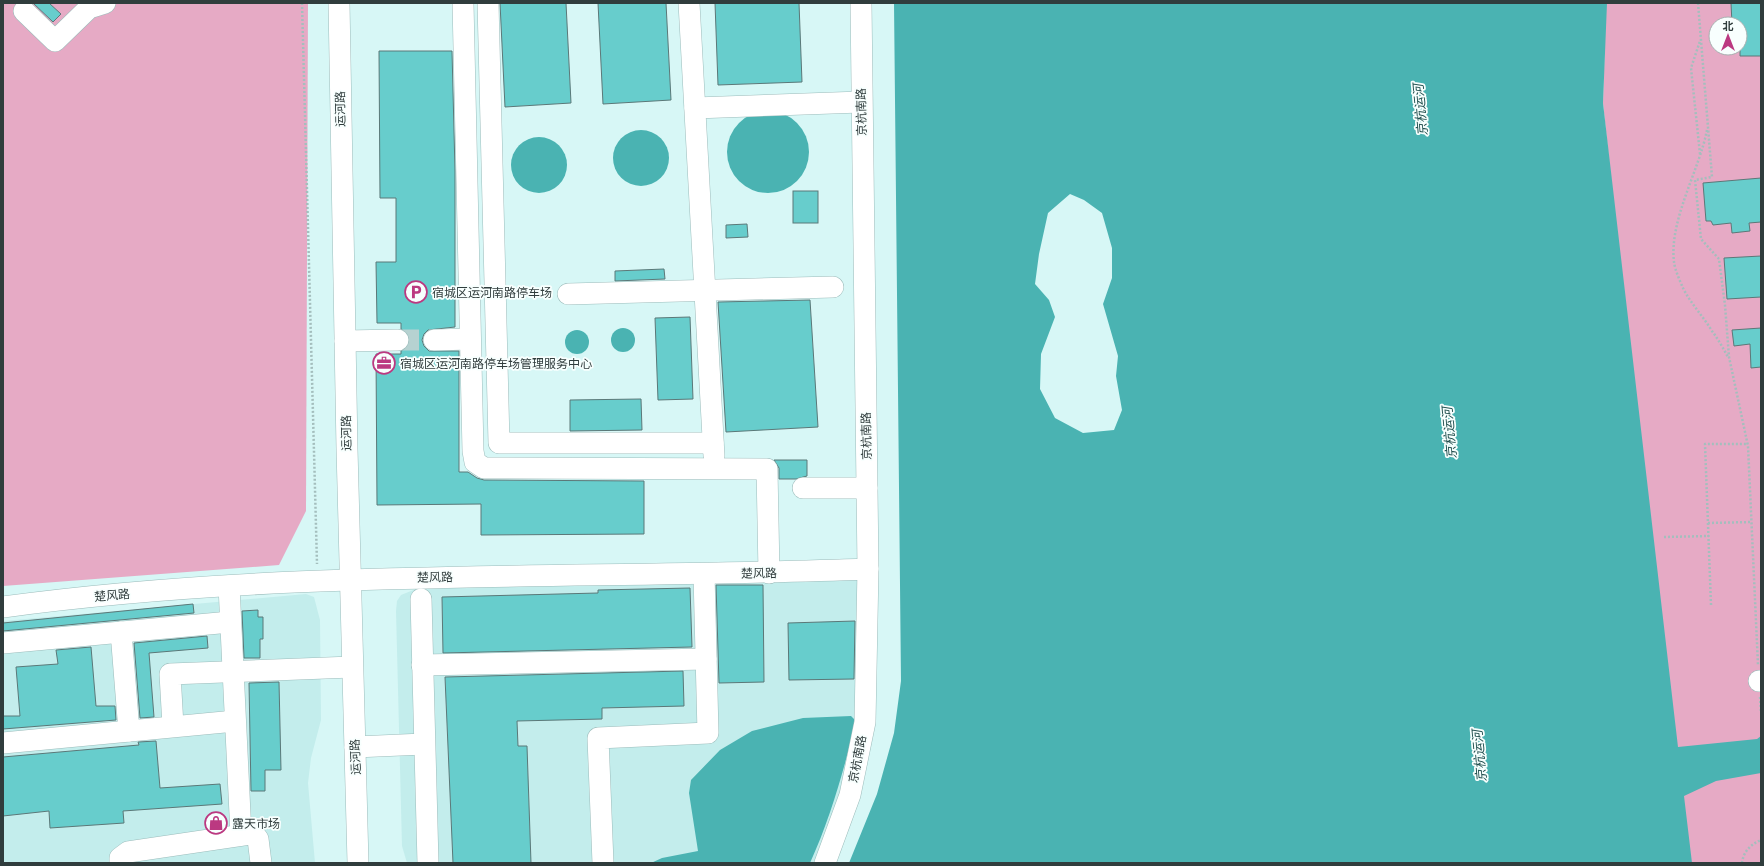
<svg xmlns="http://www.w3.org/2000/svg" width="1764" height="866" viewBox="0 0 1764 866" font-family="Cabin,'Noto Sans SC',sans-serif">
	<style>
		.built { fill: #c3edec }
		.green { fill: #e6aac5; fill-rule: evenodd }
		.water { fill: #4ab3b2; fill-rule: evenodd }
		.building { fill: #67cdcc; stroke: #5b7878 }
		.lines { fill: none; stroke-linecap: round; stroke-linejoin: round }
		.minor-tunnel { stroke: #b6d2d1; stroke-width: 21; stroke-dasharray: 21 10; stroke-linecap: butt }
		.minor-casing { stroke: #9cbcbb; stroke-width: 22 }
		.path { stroke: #a4bebd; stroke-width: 2.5; stroke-dasharray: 2 2; stroke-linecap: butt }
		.minor { stroke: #fff; stroke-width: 21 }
		.labels { text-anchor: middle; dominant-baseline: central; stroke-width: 3.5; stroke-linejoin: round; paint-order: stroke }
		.street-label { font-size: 12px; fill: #303d3d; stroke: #f8fffe }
		.poi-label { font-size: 12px; fill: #303d3d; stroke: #f8fffe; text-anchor: start }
		.water-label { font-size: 13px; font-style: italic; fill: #22504f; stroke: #f8fffe }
	</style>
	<rect width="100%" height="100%" fill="#d7f7f6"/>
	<!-- built -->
	<g class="built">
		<path d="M862,577L861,693L852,758L815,863H407L402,846L396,611L397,601L401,595L416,589Z"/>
		<path d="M306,594L314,597L320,620L321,720L311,758L308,783L315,863H3V621Z"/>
	</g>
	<!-- green -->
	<g class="green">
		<path d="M3,3H308L306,511L279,565L3,586Z"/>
		<path d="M1606,3H1761V863H1684L1603,103ZM1716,24H1740V48H1716Z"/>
	</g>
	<!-- water -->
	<g class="water">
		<path d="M894,3H1607L1603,103L1678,747L1757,739L1761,736V773L1716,781L1684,796L1692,863H849L877,794L894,733L901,681ZM1070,194L1084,200L1102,213L1112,248V278L1103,304L1118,356L1116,376L1122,410L1114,430L1083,433L1055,418L1040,389L1041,354L1055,317L1049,300L1035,284L1039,254L1048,213Z"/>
		<circle cx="768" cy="152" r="41"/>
		<circle cx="641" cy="158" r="28"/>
		<circle cx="539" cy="165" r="28"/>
		<circle cx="623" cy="340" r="12"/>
		<circle cx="577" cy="342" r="12"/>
		<path d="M851,716L856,721C844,769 831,817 810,863H651L662,858L698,851L689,793L691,780L720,750L752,731L803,718Z"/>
	</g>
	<!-- building -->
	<g class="building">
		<path d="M33,3H49L61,14L53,22Z"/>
		<path d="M500,3H566L571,103L505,107Z"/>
		<path d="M598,3H666L671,100L603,104Z"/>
		<path d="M715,3H799L802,82L718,85Z"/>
		<path d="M1731,3H1761V56H1740V24H1732Z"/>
		<path d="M379,51H452L455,171V327L428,330L424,334L422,340L424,346L429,351H459V472H468L477,478L484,480L644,481V534L481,535V504L377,505L376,354H401V351L408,346L410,340L408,334L401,329V323H377L376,262H396V198H380Z"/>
		<path d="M1761,178V222L1749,223L1750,231L1732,233L1731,223L1713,225L1711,221H1706L1703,183Z"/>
		<rect x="793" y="191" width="25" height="32"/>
		<path d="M747,224L748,237L726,238V225Z"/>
		<path d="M1761,256V297L1727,299L1724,258Z"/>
		<path d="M664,269L665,279L615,281V271Z"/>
		<path d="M810,300L818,427L726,432L718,302Z"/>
		<path d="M690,317L693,399L658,400L655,318Z"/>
		<path d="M1761,328V367L1751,368L1750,344L1734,346L1732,330Z"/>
		<path d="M641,399L642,430L570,431V400Z"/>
		<path d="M774,460H807V476L796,479H779V468Z"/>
		<path d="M716,585H763L764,682L719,683Z"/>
		<path d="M690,588L692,647L443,653L442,597L598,593V590Z"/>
		<path d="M193,604L194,613L3,631V623Z"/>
		<path d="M258,610V617H263V639H260V658H244L242,611Z"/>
		<path d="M855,621L854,679L789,680L788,623Z"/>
		<path d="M207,636L208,648L149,653L154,717L140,718L134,643Z"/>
		<path d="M91,647L96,706H115L116,720L3,729V716H20L16,667L58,664L56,650Z"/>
		<path d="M683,671L684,706L602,708V719L517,721L518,746H527L531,863H453L445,677Z"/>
		<path d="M279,682L281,770H265V791H251L249,683Z"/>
		<path d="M156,741L160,788L220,784L222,804L123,811L124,823L50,828L49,811L3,816V757L139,745L138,742Z"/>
	</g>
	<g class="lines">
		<!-- minor-tunnel -->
		<path class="minor-tunnel" d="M398,340H434"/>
		<!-- minor casing -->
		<g class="minor-casing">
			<g id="minor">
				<path d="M339,3L347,449L358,863"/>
				<path d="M463,3L473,451L475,462L484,468L767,469L769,573"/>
				<path d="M488,3L499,443H713"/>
				<path d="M689,3L714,456"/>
				<path d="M24,11L55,41L89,8L105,3"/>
				<path d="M695,108L861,102"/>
				<path d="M568,294L833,287"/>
				<path d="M434,340L470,339"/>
				<path d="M345,341L398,340"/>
				<path d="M803,488H867"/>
				<path d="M229,586L241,835"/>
				<path d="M421,599L428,863"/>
				<path d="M3,607C290,568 580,580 868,569"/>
				<path d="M121,632L129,731"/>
				<path d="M3,643L230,622"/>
				<path d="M422,665L706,659"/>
				<path d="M1759,681H1761"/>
				<path d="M173,726L170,674L352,667"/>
				<path d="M3,743L235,721"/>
				<path d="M355,747L424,744"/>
				<path d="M120,863V858L128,852L250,834L255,835L258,839L261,863"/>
				<path d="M603,863L598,738L708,733L704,574"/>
				<path d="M825,863L850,795L865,722L868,569L861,3"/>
			</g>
		</g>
		<!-- path -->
		<g class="path">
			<path d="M302,3L317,564"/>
			<path d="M1698,3L1712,177L1695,180L1701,239L1719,259L1725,305L1729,357L1748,446L1758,665"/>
			<path d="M1707,130C1699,171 1669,220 1674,262C1675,270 1680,281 1683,288C1691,304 1703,316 1712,331C1718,339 1723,348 1728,357"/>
			<path d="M1700,154L1691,68L1700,41"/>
			<path d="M1708,523L1752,522"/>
			<path d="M1664,537L1709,536"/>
			<path d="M1711,605L1705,444H1748"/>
			<path d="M1760,697L1761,713"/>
			<path d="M1742,863C1743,852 1751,844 1761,840"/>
		</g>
		<!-- minor -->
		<use href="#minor" class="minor"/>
	</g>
	<!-- icons -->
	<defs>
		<g id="parking-ring" transform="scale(1.15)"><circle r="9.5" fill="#f8fffe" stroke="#bb3981" stroke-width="1.5"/><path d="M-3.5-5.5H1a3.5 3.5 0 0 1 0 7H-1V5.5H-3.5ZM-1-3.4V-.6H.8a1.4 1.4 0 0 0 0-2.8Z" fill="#bb3981"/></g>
		<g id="office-ring" transform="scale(1.15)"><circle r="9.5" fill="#f8fffe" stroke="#bb3981" stroke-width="1.5"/><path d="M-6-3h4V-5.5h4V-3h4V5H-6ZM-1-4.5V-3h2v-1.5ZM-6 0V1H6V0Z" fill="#bb3981"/></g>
		<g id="shop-ring" transform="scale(1.15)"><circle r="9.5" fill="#f8fffe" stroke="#bb3981" stroke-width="1.5"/><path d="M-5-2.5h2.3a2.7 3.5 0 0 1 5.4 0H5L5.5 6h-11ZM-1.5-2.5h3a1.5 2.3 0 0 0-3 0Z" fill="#bb3981"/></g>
	</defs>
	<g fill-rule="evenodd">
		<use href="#parking-ring" x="416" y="292"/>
		<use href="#office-ring" x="384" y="363"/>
		<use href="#shop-ring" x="216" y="823"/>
	</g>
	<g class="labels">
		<!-- street labels -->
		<g class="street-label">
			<text transform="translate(340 109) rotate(-91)">运河路</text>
			<text transform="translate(861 112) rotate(-91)">京杭南路</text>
			<text transform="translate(346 433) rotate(-91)">运河路</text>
			<text transform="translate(866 436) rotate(-91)">京杭南路</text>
			<text transform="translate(759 573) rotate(-1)">楚风路</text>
			<text transform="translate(435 577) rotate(-1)">楚风路</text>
			<text transform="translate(112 595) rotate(-5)">楚风路</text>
			<text transform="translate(355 757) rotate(-92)">运河路</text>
			<text transform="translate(857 759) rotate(-79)">京杭南路</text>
		</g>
		<!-- poi labels -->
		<g class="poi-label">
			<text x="432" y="292">宿城区运河南路停车场</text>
			<text x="400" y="363">宿城区运河南路停车场管理服务中心</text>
			<text x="232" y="823">露天市场</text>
		</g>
		<!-- water labels -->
		<g class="water-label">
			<text transform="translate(1420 110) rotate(-95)">京杭运河</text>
			<text transform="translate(1449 433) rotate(-95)">京杭运河</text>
			<text transform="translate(1479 756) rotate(-95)">京杭运河</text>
		</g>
	</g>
	<!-- border -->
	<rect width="1764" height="866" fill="none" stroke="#303d3d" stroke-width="8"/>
	<!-- north arrow -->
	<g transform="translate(1728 36)"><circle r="19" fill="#f8fffe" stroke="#a8b1b1"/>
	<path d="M0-3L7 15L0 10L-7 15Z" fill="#bb3981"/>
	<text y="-6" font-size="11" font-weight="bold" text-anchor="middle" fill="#303d3d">北</text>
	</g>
</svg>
